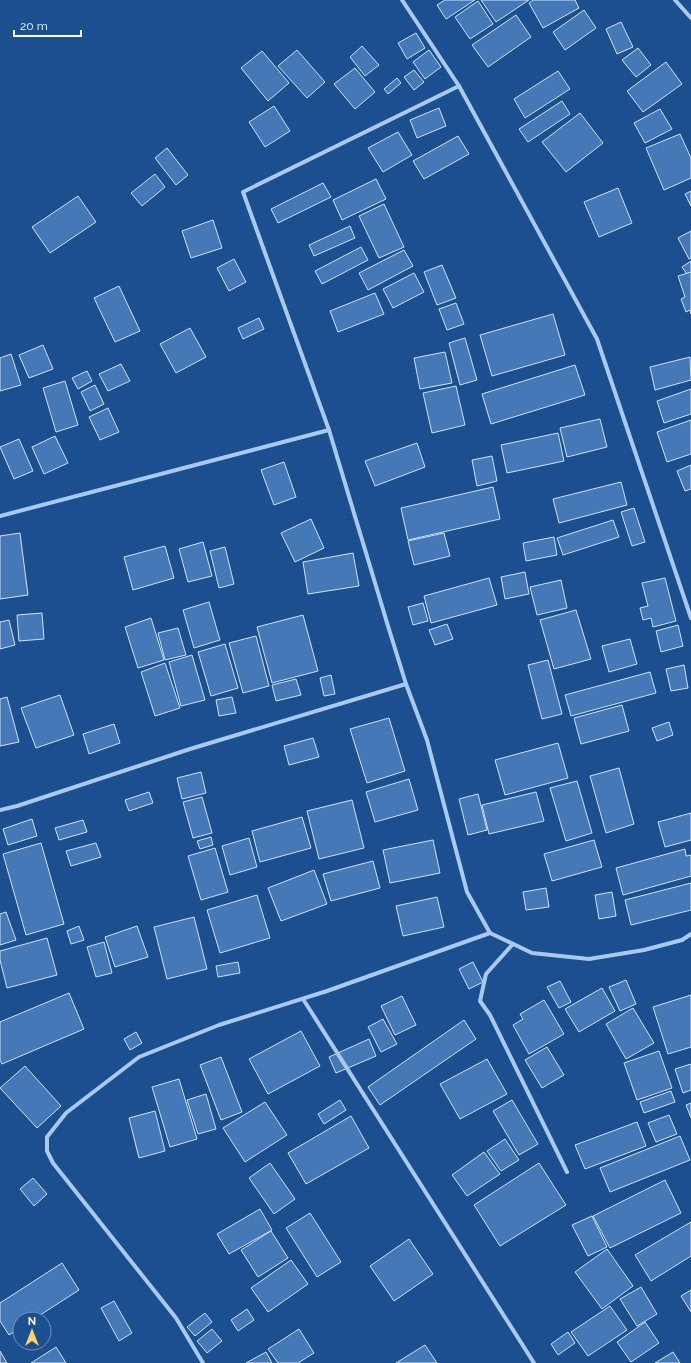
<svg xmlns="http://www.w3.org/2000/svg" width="691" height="1363" viewBox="0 0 691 1363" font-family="Raleway,sans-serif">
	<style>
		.building { fill: #4478b7; stroke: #cfe3fa }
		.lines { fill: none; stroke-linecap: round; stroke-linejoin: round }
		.minor { stroke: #a9c9ee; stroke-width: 4 }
	</style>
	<rect width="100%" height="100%" fill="#1b4f8f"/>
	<!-- building -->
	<g class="building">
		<path d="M445,0H475L446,19L437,5Z"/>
		<path d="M481,0H529L496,22Z"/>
		<path d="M533,0H575L579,8L543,28L529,3Z"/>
		<path d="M478,1L493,24L470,39L455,17Z"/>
		<path d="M584,10L596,28L565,50L553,32Z"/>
		<path d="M516,15L531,37L488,67L472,45Z"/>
		<path d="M621,22L633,47L617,54L606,29Z"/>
		<path d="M416,33L425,48L407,59L398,43Z"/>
		<path d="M362,46L379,65L365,76L350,57Z"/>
		<path d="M638,48L651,65L636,77L622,60Z"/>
		<path d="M297,50L325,82L307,98L278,66Z"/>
		<path d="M429,50L441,67L425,79L413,62Z"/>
		<path d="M262,51L289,83L268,101L241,68Z"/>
		<path d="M666,62L682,84L643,112L627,91Z"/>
		<path d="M355,68L375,92L355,109L334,84Z"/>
		<path d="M414,70L424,82L414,90L404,77Z"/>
		<path d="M558,71L570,89L525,118L514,99Z"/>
		<path d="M397,78L401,83L388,94L384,89Z"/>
		<path d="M562,101L570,114L528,142L519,129Z"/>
		<path d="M274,106L290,131L265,147L249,122Z"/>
		<path d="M439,108L446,126L417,138L410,120Z"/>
		<path d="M660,109L672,129L645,143L634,123Z"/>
		<path d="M580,113L603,143L566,172L542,142Z"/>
		<path d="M398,132L412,155L383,172L368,148Z"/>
		<path d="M680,134L691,158V178L664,190L646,148Z"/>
		<path d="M458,136L469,154L424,179L413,161Z"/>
		<path d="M167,148L188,175L176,185L155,158Z"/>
		<path d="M155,174L165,187L142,206L131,193Z"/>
		<path d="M376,179L386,199L342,220L333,200Z"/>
		<path d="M323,183L331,197L278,223L271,209Z"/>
		<path d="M618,188L632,223L599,237L584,202Z"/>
		<path d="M691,191V206L685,194Z"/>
		<path d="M78,196L96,222L50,253L32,227Z"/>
		<path d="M384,204L404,247L379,258L359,216Z"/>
		<path d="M213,220L222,248L191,258L182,231Z"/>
		<path d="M350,226L355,238L314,256L309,245Z"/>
		<path d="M691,231V258L689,259L678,238Z"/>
		<path d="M361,247L368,260L322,284L315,271Z"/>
		<path d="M404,250L413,266L368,290L359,273Z"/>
		<path d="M234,259L246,282L229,291L217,268Z"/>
		<path d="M691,261V280L682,267Z"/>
		<path d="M442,265L456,298L437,305L424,272Z"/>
		<path d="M691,272V314L690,310L686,312L681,299L685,297L678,276Z"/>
		<path d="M414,273L424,292L393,308L383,289Z"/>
		<path d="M119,286L140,331L115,342L94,298Z"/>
		<path d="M375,293L384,314L338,332L330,311Z"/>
		<path d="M456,303L464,324L447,330L439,309Z"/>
		<path d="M553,314L565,355L492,376L480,335Z"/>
		<path d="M259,318L264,329L243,339L238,328Z"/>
		<path d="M190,328L206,357L176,373L160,344Z"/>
		<path d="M465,338L477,380L460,385L449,343Z"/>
		<path d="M43,345L53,369L29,378L19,355Z"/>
		<path d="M445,352L452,383L420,389L414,358Z"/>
		<path d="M11,354L21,385L0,391V358Z"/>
		<path d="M690,357L691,380L655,390L650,367Z"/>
		<path d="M121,364L130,381L108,391L99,374Z"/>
		<path d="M575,365L585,395L491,424L482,394Z"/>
		<path d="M87,371L92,381L78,389L72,378Z"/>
		<path d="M65,381L78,425L56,432L43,388Z"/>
		<path d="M95,385L104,404L90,411L81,392Z"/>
		<path d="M456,386L465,425L432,433L423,393Z"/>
		<path d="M691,389V414L664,423L657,401Z"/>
		<path d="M108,408L119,432L100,440L89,417Z"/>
		<path d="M600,419L607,447L567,457L560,428Z"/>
		<path d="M691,420V454L667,462L657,432Z"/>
		<path d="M558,433L564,461L507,473L501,445Z"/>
		<path d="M55,436L68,463L44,474L32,447Z"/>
		<path d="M19,439L33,471L14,479L0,447Z"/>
		<path d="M417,443L425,467L375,486L365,461Z"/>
		<path d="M492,456L497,481L477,486L472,460Z"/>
		<path d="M284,462L296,497L274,505L261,470Z"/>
		<path d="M691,465V489L685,491L677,471Z"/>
		<path d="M621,482L627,505L559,523L553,499Z"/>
		<path d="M493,487L500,519L408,540L401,508Z"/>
		<path d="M634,508L645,542L632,546L621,512Z"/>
		<path d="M311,519L324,548L295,562L281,533Z"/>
		<path d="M613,520L619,537L563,555L557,538Z"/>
		<path d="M20,533L28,595L0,599V536Z"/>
		<path d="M444,533L450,556L414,565L408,541Z"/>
		<path d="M554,537L557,555L526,561L523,543Z"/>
		<path d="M203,542L212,576L188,582L179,549Z"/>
		<path d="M165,546L174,578L133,590L124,557Z"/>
		<path d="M225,547L234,584L219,588L210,551Z"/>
		<path d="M353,553L359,586L308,594L303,562Z"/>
		<path d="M525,572L529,594L505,599L501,577Z"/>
		<path d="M489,578L497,605L431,623L424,596Z"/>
		<path d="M665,578L676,621L653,627L651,618L643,620L640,608L648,606L642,583Z"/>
		<path d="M561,580L567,608L537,615L530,587Z"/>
		<path d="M209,602L220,640L194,648L183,610Z"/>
		<path d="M423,603L428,621L413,625L408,607Z"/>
		<path d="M576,610L591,659L554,669L540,620Z"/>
		<path d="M42,613L44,639L19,641L17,615Z"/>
		<path d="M303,615L318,671L272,683L257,627Z"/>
		<path d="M151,618L164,660L138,668L125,627Z"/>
		<path d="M9,620L15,645L0,649V622Z"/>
		<path d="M447,624L453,639L435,645L429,630Z"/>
		<path d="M678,625L683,646L661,652L656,631Z"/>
		<path d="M178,628L186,655L165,660L158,633Z"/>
		<path d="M256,636L269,686L243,693L229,643Z"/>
		<path d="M630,639L637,664L609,672L602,646Z"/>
		<path d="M225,644L238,688L211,696L198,652Z"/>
		<path d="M192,655L205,700L181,706L169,662Z"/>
		<path d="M548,660L562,714L542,719L528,665Z"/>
		<path d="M165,663L180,708L155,716L141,672Z"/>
		<path d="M684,665L688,688L671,691L666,669Z"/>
		<path d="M650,672L656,693L571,716L565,695Z"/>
		<path d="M331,675L335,694L324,696L320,678Z"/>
		<path d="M296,679L301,695L276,701L272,685Z"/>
		<path d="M60,695L74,735L36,748L21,708Z"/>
		<path d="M7,697L19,742L0,746V699Z"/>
		<path d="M232,697L236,713L219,716L216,700Z"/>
		<path d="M622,705L629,731L581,744L574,718Z"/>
		<path d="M389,718L405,771L367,783L350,729Z"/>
		<path d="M669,722L673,735L657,741L652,728Z"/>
		<path d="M114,724L120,743L89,754L83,734Z"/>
		<path d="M313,738L319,757L289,765L284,746Z"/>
		<path d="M558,743L568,778L505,795L495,760Z"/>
		<path d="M619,768L634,824L606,833L590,776Z"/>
		<path d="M201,772L206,793L182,799L177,778Z"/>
		<path d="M409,779L418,810L375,822L366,792Z"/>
		<path d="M577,781L592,833L566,841L550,788Z"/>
		<path d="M149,792L153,803L129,811L125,800Z"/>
		<path d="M536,792L544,821L489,834L482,805Z"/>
		<path d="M478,794L487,830L468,835L459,799Z"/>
		<path d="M202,797L212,833L193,838L183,802Z"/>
		<path d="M352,800L364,848L319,859L307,811Z"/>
		<path d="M691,813V840L665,847L658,822Z"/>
		<path d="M302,817L311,848L260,862L252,831Z"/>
		<path d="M32,819L37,836L8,845L3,829Z"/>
		<path d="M83,820L87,832L59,840L55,828Z"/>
		<path d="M211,837L213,845L200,849L197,841Z"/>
		<path d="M249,838L257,867L230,875L222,846Z"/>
		<path d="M433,840L440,873L390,883L383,850Z"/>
		<path d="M594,840L602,867L552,881L544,854Z"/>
		<path d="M41,843L64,924L26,935L3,854Z"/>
		<path d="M96,843L101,857L71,866L66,851Z"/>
		<path d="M215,848L228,892L201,900L188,856Z"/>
		<path d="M685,849L686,856L691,855V876L623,895L616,868Z"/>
		<path d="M373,861L380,888L331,901L323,874Z"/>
		<path d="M314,870L327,904L281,921L268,888Z"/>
		<path d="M691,883V910L631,925L625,900Z"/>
		<path d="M546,888L549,907L526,910L523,892Z"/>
		<path d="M612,892L616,916L599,919L595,895Z"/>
		<path d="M257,895L270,938L220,953L207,910Z"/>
		<path d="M437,897L444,927L403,936L396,906Z"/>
		<path d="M6,912L16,940L0,945V914Z"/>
		<path d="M194,917L207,969L167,979L154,927Z"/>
		<path d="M79,926L84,940L71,944L67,931Z"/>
		<path d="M137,926L148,957L115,967L105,937Z"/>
		<path d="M47,938L57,975L7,988L0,960V951Z"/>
		<path d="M104,942L112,973L96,977L87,947Z"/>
		<path d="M238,962L240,973L218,977L216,966Z"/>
		<path d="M473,962L483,982L469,989L459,969Z"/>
		<path d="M626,980L636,1004L620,1011L609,987Z"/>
		<path d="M560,981L571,1002L559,1008L547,987Z"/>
		<path d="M602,988L615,1011L579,1032L565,1009Z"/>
		<path d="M69,993L84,1029L2,1064L0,1060V1022Z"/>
		<path d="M691,995V1047L668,1054L653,1007Z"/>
		<path d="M402,996L416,1025L395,1035L381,1006Z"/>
		<path d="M544,1000L564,1034L529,1054L513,1025L523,1019L520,1014Z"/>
		<path d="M633,1008L654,1043L626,1059L606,1024Z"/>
		<path d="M383,1019L397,1044L381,1052L368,1027Z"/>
		<path d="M464,1020L476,1039L380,1105L368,1087Z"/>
		<path d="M301,1031L320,1066L268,1094L249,1059Z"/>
		<path d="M136,1032L142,1043L130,1050L124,1039Z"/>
		<path d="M369,1039L376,1056L336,1073L329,1057Z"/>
		<path d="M547,1047L564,1075L542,1088L525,1060Z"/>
		<path d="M659,1051L672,1088L637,1100L624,1063Z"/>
		<path d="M221,1057L242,1112L221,1120L200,1065Z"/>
		<path d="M487,1059L507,1094L460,1119L440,1084Z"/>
		<path d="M691,1064V1090L683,1093L675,1069Z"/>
		<path d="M25,1066L61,1106L37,1128L0,1088Z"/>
		<path d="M179,1079L197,1139L170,1147L152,1087Z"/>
		<path d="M671,1091L675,1102L644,1113L640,1102Z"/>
		<path d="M206,1094L216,1129L198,1134L187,1100Z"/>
		<path d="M340,1100L346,1110L324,1124L318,1114Z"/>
		<path d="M512,1100L538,1144L519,1155L493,1111Z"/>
		<path d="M265,1102L287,1135L245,1162L223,1128Z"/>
		<path d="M691,1103V1118L686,1105Z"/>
		<path d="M155,1111L165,1151L139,1158L129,1118Z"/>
		<path d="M669,1115L677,1134L656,1142L648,1123Z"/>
		<path d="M351,1116L369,1148L306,1184L288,1153Z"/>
		<path d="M637,1122L646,1146L585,1169L575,1145Z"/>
		<path d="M680,1136L690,1160L610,1192L600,1168Z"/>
		<path d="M505,1139L519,1160L501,1171L487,1151Z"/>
		<path d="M484,1152L500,1174L467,1196L452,1175Z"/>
		<path d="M270,1163L295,1199L274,1214L249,1178Z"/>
		<path d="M539,1163L566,1205L500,1246L474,1205Z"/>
		<path d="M33,1178L47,1194L34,1206L20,1189Z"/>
		<path d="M665,1180L681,1213L610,1248L593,1216Z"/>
		<path d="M260,1209L272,1230L229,1254L217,1234Z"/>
		<path d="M310,1213L341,1262L317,1277L286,1228Z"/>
		<path d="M592,1216L607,1247L588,1256L572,1225Z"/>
		<path d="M691,1222V1256L651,1281L635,1255Z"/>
		<path d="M271,1231L288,1258L258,1277L241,1250Z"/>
		<path d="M409,1239L433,1274L394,1301L370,1266Z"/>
		<path d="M607,1249L633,1286L602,1309L575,1272Z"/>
		<path d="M291,1260L308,1284L268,1312L251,1288Z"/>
		<path d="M62,1263L79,1290L34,1319H20V1328L9,1335L0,1321V1303Z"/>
		<path d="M641,1287L657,1314L637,1326L620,1299Z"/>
		<path d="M691,1290V1312L681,1296Z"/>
		<path d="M114,1301L132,1333L119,1341L101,1308Z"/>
		<path d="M610,1306L627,1330L588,1356L571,1332Z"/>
		<path d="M247,1309L254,1320L238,1331L231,1320Z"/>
		<path d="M205,1313L212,1322L195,1336L187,1327Z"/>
		<path d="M645,1322L659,1343L631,1362L617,1342Z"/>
		<path d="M212,1329L222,1341L207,1353L197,1341Z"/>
		<path d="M299,1329L314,1353L298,1363H278L268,1349Z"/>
		<path d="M568,1332L575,1343L558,1355L551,1344Z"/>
		<path d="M425,1345L437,1363H396Z"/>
		<path d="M56,1347L66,1363H31Z"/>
		<path d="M0,1351L7,1363H0Z"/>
		<path d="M266,1352L272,1363H246Z"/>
		<path d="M673,1352L680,1363H655Z"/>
	</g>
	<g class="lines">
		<!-- minor -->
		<g class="minor">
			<path d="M402,0L459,86L597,339L691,618"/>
			<path d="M675,0L691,18"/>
			<path d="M459,86L243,192L329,430L388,626L406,684L427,740L467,892L490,933L532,953L589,959L644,950L682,940L691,934"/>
			<path d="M0,516L329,430"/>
			<path d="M0,810L17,806L190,749L406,684"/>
			<path d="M513,944L486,974L480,1001L490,1015L567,1172"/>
			<path d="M303,999L534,1363"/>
			<path d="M203,1363L176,1318L53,1163L47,1151V1137L66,1113L139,1057L219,1025L327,991L490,933"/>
		</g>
	</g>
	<!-- north arrow -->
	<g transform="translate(32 1331)"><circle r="19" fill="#1b4f8f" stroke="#7695bc"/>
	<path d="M0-3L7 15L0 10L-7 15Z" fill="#ffd166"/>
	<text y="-6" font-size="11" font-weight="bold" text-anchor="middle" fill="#ffffff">N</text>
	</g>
	<!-- scale -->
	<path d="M14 30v6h67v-6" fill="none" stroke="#ffffff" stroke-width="2"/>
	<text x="20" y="30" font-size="12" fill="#ffffff" stroke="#1b4f8f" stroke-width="3" paint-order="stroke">20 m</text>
</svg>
